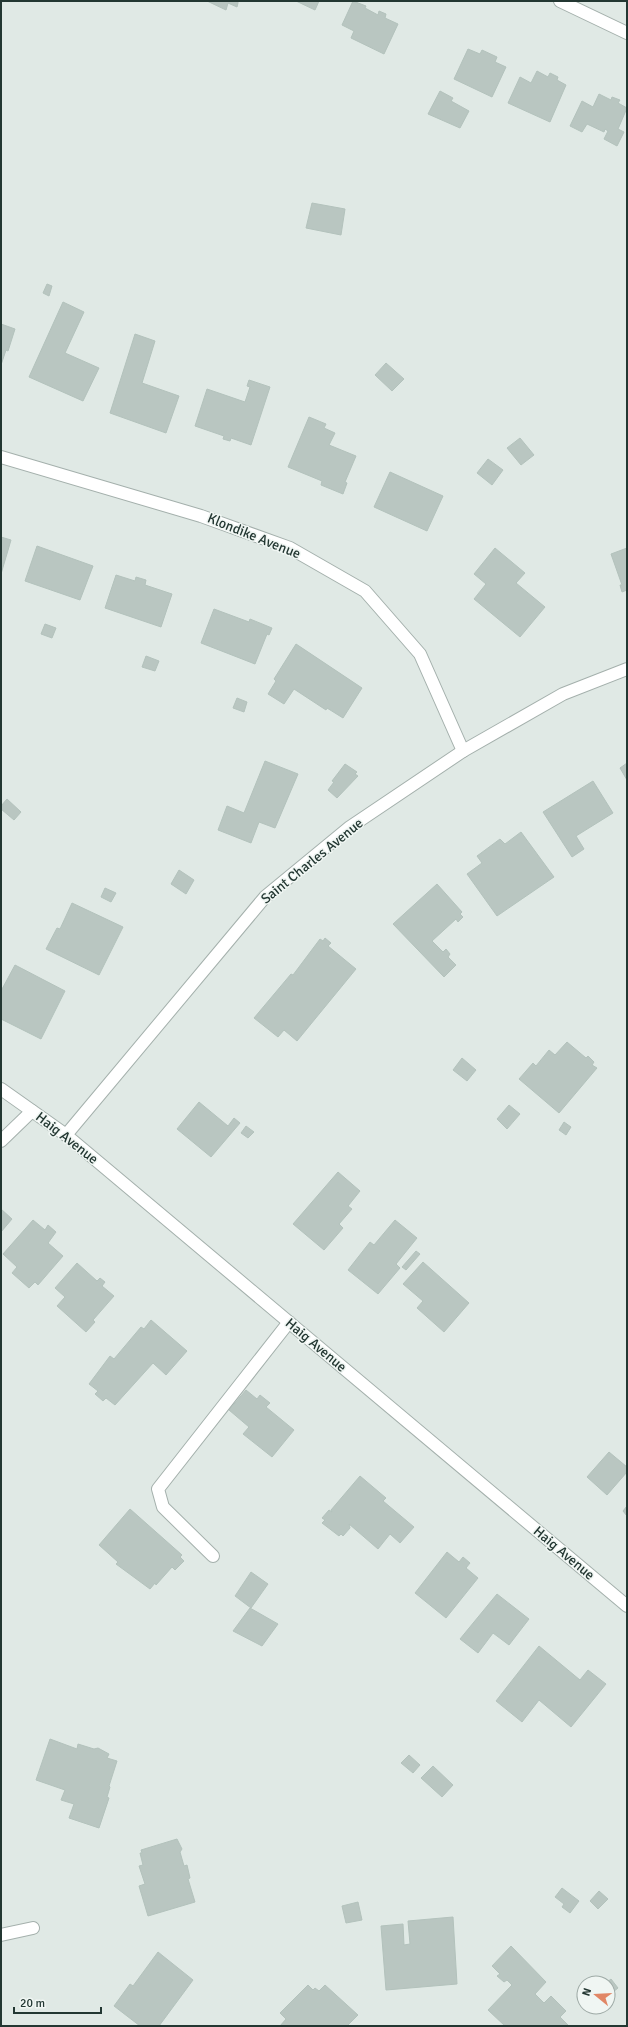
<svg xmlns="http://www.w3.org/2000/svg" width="628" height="2027" viewBox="0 0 628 2027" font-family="Signika,sans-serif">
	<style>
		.building { fill: #b9c6c1; stroke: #b3c2bc }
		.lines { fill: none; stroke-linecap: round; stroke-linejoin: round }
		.minor-casing { stroke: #a4b0ac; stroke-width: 14 }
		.minor { stroke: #fff; stroke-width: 12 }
		.labels { text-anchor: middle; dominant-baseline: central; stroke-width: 3; stroke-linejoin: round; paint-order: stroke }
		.street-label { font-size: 14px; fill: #233732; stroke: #f0f6f3 }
	</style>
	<rect width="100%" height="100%" fill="#e0e9e5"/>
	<!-- building -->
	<g class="building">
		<path d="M207,1H238V3L237,7L228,3L226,10Z"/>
		<path d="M296,1H319L315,10Z"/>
		<path d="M353,1L366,6L365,8L378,15L379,11L386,14L385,18L398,24L384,54L351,38L354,31L342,25Z"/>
		<path d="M468,49L480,54L482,50L497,57L495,62L506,67L492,97L454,79Z"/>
		<path d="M537,71L548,77L550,73L558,77L557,80L566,85L550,122L508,103L520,77L531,83Z"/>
		<path d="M440,91L453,98L451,101L469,111L460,128L428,114Z"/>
		<path d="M599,94L611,100L612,97L620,100L618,103L627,108L618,129L624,132L617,146L604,139L608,131L605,129L604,132L587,124L582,132L570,126L582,101L593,107Z"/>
		<path d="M312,203L345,209L341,235L306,228Z"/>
		<path d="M47,284L52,286L49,296L43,293Z"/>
		<path d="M63,302L84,312L65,353L99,368L83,401L29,377Z"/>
		<path d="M1,324L15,329L8,351L6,350L1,365Z"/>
		<path d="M135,334L155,341L142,383L179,396L166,433L110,413Z"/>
		<path d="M386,363L404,379L392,391L375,375Z"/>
		<path d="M249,380L270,387L251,445L231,438L230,441L223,439L224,436L195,426L207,389L245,402L250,387L247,386Z"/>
		<path d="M309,417L326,424L324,428L335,433L329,445L356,456L345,482L347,483L343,494L321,485L322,481L288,467Z"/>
		<path d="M520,438L534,455L521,465L507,448Z"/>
		<path d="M488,459L503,470L492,485L477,473Z"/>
		<path d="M390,472L443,496L427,531L374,507Z"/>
		<path d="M1,537L11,540L1,574Z"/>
		<path d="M37,546L93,566L80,600L25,581Z"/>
		<path d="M495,548L525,573L516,583L545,607L520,637L474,599L486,584L474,574Z"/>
		<path d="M627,548V590L622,592L620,585H622L611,554Z"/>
		<path d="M116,575L135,581L136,577L146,580L145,585L172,594L161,627L105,608Z"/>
		<path d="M214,609L249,622L250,619L272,628L269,635L267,634L255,664L201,643Z"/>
		<path d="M45,624L56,628L52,638L41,634Z"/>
		<path d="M296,644L362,688L343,718L327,708L326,710L294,689L284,704L268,694L276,681L274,679Z"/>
		<path d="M146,656L159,661L155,671L142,667Z"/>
		<path d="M237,698L247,702L244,712L233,708Z"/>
		<path d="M265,761L298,774L275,828L259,822L251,843L218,830L227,806L244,813Z"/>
		<path d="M627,763V780L620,768Z"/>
		<path d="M345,764L357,772L355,774L358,776L337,798L328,790L334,782L332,781Z"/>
		<path d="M593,781L613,813L576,836L584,849L572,857L543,812Z"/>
		<path d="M7,799L21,812L14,820L1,809V806Z"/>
		<path d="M521,832L554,877L497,916L467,874L482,863L477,856L500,839L505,844Z"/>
		<path d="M179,870L194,880L186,894L171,884Z"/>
		<path d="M437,884L462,912L460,914L463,917L458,922L456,919L432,941L443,952L446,949L450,954L448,957L456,965L444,977L393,924Z"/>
		<path d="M105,888L116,893L111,902L101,897Z"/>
		<path d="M72,903L123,927L99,975L46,949L57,928L60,929Z"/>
		<path d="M325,938L331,943L328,946L356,969L297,1041L284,1030L278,1037L254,1018L291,974L293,975L320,939L323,941Z"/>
		<path d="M15,965L65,991L41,1039L1,1019V991Z"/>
		<path d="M567,1042L586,1058L588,1056L594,1062L592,1065L597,1068L559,1113L519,1079L533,1063L536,1066L549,1050L555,1055Z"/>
		<path d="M462,1058L476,1070L467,1081L453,1070Z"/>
		<path d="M199,1102L228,1126L234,1118L240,1123L211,1157L177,1129Z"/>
		<path d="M509,1105L520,1114L507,1129L497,1119Z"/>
		<path d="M564,1122L571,1127L566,1135L559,1130Z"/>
		<path d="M246,1126L254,1132L248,1138L241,1133Z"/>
		<path d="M338,1172L360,1191L348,1206L352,1209L339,1224L343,1228L324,1250L293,1224Z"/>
		<path d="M1,1209L12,1219L1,1232Z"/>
		<path d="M33,1220L45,1230L48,1225L56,1232L48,1243L63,1256L38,1285L35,1282L29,1288L12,1273L17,1267L3,1254Z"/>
		<path d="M395,1220L417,1238L396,1264L400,1268L378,1294L348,1270L370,1242L374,1245Z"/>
		<path d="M416,1251L420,1254L406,1270L402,1267Z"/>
		<path d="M423,1262L469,1303L444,1332L417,1308L423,1301L403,1284Z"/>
		<path d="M77,1263L97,1281L100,1278L105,1282L102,1286L114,1296L93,1320L95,1322L86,1332L57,1306L65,1297L55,1288Z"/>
		<path d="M151,1320L187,1351L166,1375L153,1363L115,1405L106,1398L103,1401L95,1394L98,1391L89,1384L110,1356L114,1359L141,1327L144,1329Z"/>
		<path d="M246,1390L257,1399L260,1395L270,1403L266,1407L294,1430L272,1457L243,1434L249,1427L229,1410Z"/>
		<path d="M609,1452L627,1467V1472L607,1495L587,1477Z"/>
		<path d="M360,1476L386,1498L383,1501L414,1527L400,1543L390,1534L378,1549L349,1524L350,1528L343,1536L341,1534L339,1536L322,1523L325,1520L322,1518L329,1510L332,1512L331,1510Z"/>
		<path d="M627,1506V1516L623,1511Z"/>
		<path d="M130,1509L182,1555L180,1557L184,1561L175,1570L172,1567L156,1585L155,1583L150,1589L116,1564L118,1562L99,1545Z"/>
		<path d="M447,1552L459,1562L463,1557L470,1563L466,1568L478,1578L446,1618L415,1593Z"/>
		<path d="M251,1572L268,1584L251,1608L235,1596Z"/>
		<path d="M497,1594L529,1619L509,1645L493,1633L478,1653L460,1639Z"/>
		<path d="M250,1608L278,1624L262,1646L233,1631Z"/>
		<path d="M539,1646L580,1680L588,1670L606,1684L571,1727L539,1700L522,1722L496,1701Z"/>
		<path d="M50,1739L77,1749L78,1744L94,1749L98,1748L109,1754L107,1758L117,1761L109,1786L110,1787L107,1797L109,1798L99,1828L69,1818L74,1804L61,1800L65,1790L36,1780Z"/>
		<path d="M409,1755L420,1765L413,1773L401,1763Z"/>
		<path d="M433,1766L453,1785L442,1797L421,1778Z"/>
		<path d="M177,1839L182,1849L180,1852L184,1866L187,1865L190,1878L188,1879L195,1902L148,1916L139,1886L145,1884L139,1866L143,1865L140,1853H142L141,1850Z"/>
		<path d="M562,1888L579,1901L570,1913L562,1907L564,1904L555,1897Z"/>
		<path d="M599,1891L608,1899L598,1909L590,1901Z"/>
		<path d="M358,1902L362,1920L346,1923L342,1906Z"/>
		<path d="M453,1917L457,1984L386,1990L381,1926L403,1924L404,1945L410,1944L408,1921Z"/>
		<path d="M511,1946L546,1982L535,1994L544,2003L551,1996L566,2011L560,2017L569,2026H505L488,2010L512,1985L507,1980L504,1982L497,1976L500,1974L492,1966Z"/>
		<path d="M158,1952L193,1980L159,2026H140L114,2006L130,1984L133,1986Z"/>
		<path d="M611,1979L618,1988L608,1996V1983H606Z"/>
		<path d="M308,1985L313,1990L315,1988L319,1991L325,1985L358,2015L347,2026H280L286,2019L280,2013Z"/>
	</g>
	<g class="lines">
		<!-- minor casing -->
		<g class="minor-casing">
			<g id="minor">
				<path d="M560,1L627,33"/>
				<path d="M1,457L201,516L290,548L365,591L420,654L463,751"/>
				<path d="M1,1089L66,1135L627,1606"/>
				<path d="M66,1135L265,897L350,827L463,751L563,694L627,669"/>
				<path d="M1,1141L32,1111"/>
				<path d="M213,1556L163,1507L158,1489L289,1322"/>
				<path d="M1,1935L33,1928"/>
			</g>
		</g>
		<!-- minor -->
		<use href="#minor" class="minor"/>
	</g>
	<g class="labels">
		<!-- street labels -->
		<g class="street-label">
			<text transform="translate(254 536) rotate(22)">Klondike Avenue</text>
			<text transform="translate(312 861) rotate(-39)">Saint Charles Avenue</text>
			<text transform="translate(67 1138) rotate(38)">Haig Avenue</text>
			<text transform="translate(316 1345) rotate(40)">Haig Avenue</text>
			<text transform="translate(564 1553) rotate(40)">Haig Avenue</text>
		</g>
	</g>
	<!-- border -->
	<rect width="628" height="2027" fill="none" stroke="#233732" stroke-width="4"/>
	<!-- north arrow -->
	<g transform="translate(596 1995) rotate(288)"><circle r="19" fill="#f0f6f3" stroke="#9eaaa6"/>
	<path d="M0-3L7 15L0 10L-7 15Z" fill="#e18766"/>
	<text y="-6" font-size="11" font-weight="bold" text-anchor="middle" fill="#233732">N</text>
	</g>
	<!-- scale -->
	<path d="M14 2007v6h87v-6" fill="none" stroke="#233732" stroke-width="2"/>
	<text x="20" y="2007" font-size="12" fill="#233732" stroke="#f0f6f3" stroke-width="3" paint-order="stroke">20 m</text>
</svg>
